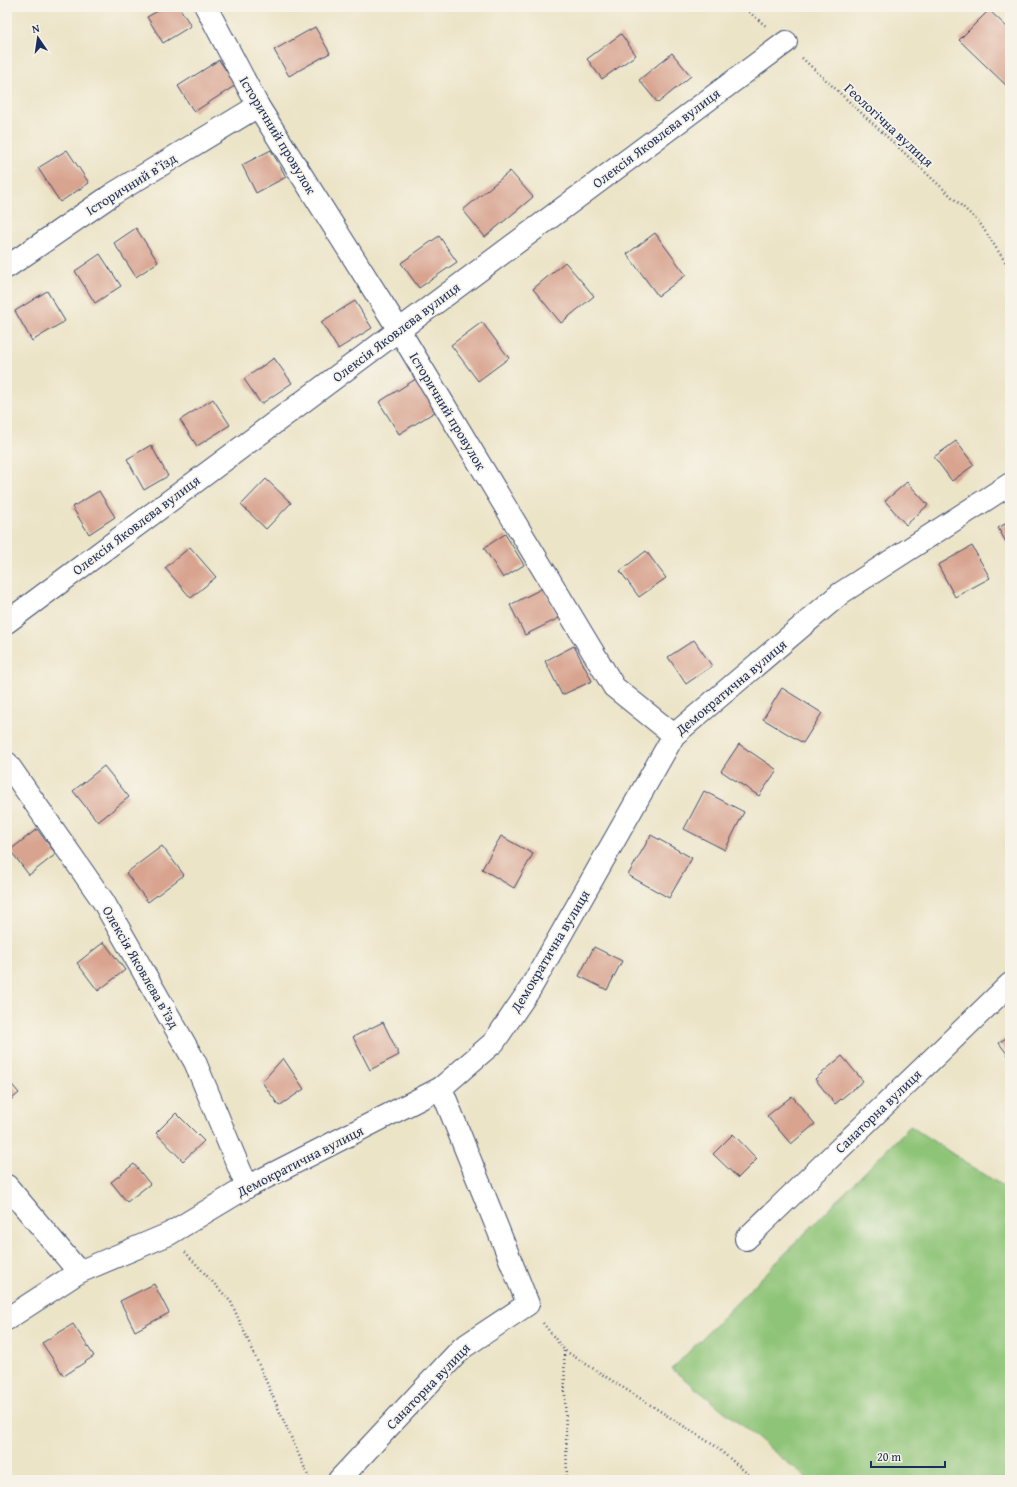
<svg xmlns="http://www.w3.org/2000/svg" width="1017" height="1487" viewBox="0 0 1017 1487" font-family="'Gentium Book Plus',serif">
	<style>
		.green { fill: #8ec477; stroke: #547a6a }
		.building { fill: #d8a38f }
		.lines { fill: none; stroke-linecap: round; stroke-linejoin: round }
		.minor-casing { stroke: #3a4a6e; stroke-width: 24 }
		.path { stroke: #3a4a6e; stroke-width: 2.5; stroke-dasharray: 1 3; stroke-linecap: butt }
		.minor { stroke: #fff; stroke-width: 22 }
		.labels { text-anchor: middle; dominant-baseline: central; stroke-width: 3.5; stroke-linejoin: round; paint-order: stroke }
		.street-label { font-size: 14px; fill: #1b2f5e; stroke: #f7f3e8 }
	</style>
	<rect width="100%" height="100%" fill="#f7f3e8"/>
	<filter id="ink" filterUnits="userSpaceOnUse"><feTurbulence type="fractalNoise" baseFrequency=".025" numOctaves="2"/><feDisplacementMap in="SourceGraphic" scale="8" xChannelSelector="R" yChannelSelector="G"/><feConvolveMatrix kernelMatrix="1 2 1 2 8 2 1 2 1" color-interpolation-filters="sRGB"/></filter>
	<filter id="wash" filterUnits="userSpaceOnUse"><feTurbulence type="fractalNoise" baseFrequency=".012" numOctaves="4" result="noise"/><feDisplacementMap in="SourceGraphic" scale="16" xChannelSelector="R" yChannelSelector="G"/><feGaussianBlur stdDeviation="0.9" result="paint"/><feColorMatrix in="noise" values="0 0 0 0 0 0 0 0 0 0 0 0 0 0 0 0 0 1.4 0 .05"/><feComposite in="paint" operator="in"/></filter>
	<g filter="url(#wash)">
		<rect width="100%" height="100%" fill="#ece4c7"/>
		<!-- green -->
		<path class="green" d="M910,1126L1010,1191V1480H809L672,1369Z"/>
		<g id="blocks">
			<!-- building -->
			<g class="building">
				<path d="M165,7H179L191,26L163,43L147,17Z"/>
				<path d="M989,10L1010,30V89L959,40Z"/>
				<path d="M315,27L330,53L289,76L274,50Z"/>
				<path d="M621,34L636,55L602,79L587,59Z"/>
				<path d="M672,53L691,76L658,103L639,80Z"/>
				<path d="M219,60L236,85L194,112L178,86Z"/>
				<path d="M67,150L89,183L60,202L38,168Z"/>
				<path d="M271,150L286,177L256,193L242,165Z"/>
				<path d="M510,171L533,197L485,237L463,210Z"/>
				<path d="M136,228L158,262L136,277L114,243Z"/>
				<path d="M655,233L686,275L658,296L627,254Z"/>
				<path d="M439,236L457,262L419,288L401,263Z"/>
				<path d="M100,254L121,286L95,303L75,271Z"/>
				<path d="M565,262L594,296L561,323L533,289Z"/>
				<path d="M47,291L65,321L32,341L15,311Z"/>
				<path d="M355,301L372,328L338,349L321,322Z"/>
				<path d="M482,322L509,358L478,381L451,345Z"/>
				<path d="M274,358L292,383L261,404L244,379Z"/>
				<path d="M419,377L438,410L399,434L379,402Z"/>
				<path d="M213,399L230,425L197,446L180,420Z"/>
				<path d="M956,441L974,465L952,481L934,457Z"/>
				<path d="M151,445L168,476L144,490L127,459Z"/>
				<path d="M266,479L291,503L266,529L241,505Z"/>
				<path d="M907,482L928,505L906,525L885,501Z"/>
				<path d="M99,491L115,517L89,534L72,507Z"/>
				<path d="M1010,521V549L998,528Z"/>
				<path d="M505,534L524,565L503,578L484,548Z"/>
				<path d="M972,546L990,578L955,597L938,565Z"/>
				<path d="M190,547L216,577L191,598L165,568Z"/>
				<path d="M646,551L666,578L639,597L620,571Z"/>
				<path d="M543,588L559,618L525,635L510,605Z"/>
				<path d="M694,640L712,666L686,684L668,657Z"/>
				<path d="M574,646L592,681L562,695L545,661Z"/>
				<path d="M782,688L822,713L803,743L763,719Z"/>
				<path d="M739,744L777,770L759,796L721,771Z"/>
				<path d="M104,766L129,797L98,822L73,791Z"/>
				<path d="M704,791L744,812L725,850L684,829Z"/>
				<path d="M37,829L56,854L29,875L10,850Z"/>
				<path d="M651,835L692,858L669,898L628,875Z"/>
				<path d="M501,836L533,854L514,888L482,869Z"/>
				<path d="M162,846L184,875L148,902L126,873Z"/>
				<path d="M104,942L125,970L98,991L77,963Z"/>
				<path d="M594,947L622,961L607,990L579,976Z"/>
				<path d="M383,1022L399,1055L370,1070L353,1037Z"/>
				<path d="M1010,1035V1058L999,1043Z"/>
				<path d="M842,1056L863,1081L835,1104L815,1079Z"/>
				<path d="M283,1058L304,1089L279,1106L262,1082Z"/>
				<path d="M7,1079L19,1093L7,1103Z"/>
				<path d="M792,1096L815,1124L791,1144L767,1116Z"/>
				<path d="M176,1113L204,1141L183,1161L156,1133Z"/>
				<path d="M733,1134L757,1159L738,1178L713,1154Z"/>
				<path d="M134,1164L150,1184L127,1202L111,1182Z"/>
				<path d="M154,1284L169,1313L135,1331L120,1301Z"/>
				<path d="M73,1324L94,1356L64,1376L42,1343Z"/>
			</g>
		</g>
	</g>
	<g filter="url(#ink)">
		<use href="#blocks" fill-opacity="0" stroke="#3a4a6e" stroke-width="1"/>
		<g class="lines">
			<!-- minor casing -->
			<g class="minor-casing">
				<g id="minor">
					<path d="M206,7L258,106L399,330L614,687L674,735"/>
					<path d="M7,267L113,194L258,106"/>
					<path d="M7,622L786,42"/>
					<path d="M7,763L103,901L195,1062L247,1187"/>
					<path d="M7,1186L79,1272"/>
					<path d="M746,1239L1010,984"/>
					<path d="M7,1319L79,1272L169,1234L247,1187L441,1088L494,1042L530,989L674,735L841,593L1010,484"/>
					<path d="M339,1480L462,1348L528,1304L441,1088"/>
				</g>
			</g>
			<!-- path -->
			<g class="path">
				<path d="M743,7L767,27"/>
				<path d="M802,58L979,222L1010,269"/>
				<path d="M185,1252L231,1302L310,1480"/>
				<path d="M543,1323L564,1350L715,1446L755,1480"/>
				<path d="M564,1351L567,1480"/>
			</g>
			<!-- minor -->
			<use href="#minor" class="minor"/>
		</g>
	</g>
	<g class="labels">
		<!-- street labels -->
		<g class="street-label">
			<text transform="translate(889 125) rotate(43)">Геологічна вулиця</text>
			<text transform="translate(278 135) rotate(59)">Історичний провулок</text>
			<text transform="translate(656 138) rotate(-37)">Олексія Яковлєва вулиця</text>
			<text transform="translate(131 184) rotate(-32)">Історичний в’їзд</text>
			<text transform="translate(396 332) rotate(-37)">Олексія Яковлєва вулиця</text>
			<text transform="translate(448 411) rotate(59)">Історичний провулок</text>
			<text transform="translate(136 525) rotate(-37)">Олексія Яковлєва вулиця</text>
			<text transform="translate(731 687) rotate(-40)">Демократична вулиця</text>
			<text transform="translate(550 951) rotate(-59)">Демократична вулиця</text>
			<text transform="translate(141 967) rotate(60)">Олексія Яковлєва в’їзд</text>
			<text transform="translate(878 1111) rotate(-44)">Санаторна вулиця</text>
			<text transform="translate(300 1161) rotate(-27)">Демократична вулиця</text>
			<text transform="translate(428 1386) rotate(-46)">Санаторна вулиця</text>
		</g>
	</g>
	<!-- margin -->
	<rect width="1017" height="1487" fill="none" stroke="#f7f3e8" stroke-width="24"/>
	<!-- north arrow -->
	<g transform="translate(38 38) rotate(347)" stroke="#f7f3e8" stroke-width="3" paint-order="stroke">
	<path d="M0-3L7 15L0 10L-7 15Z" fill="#1b2f5e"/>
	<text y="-6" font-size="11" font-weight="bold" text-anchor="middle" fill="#1b2f5e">N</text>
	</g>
	<!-- scale -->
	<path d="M871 1461v6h74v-6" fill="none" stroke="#1b2f5e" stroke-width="2"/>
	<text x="877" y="1461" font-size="12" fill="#1b2f5e" stroke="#f7f3e8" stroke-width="3" paint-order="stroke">20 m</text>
</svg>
